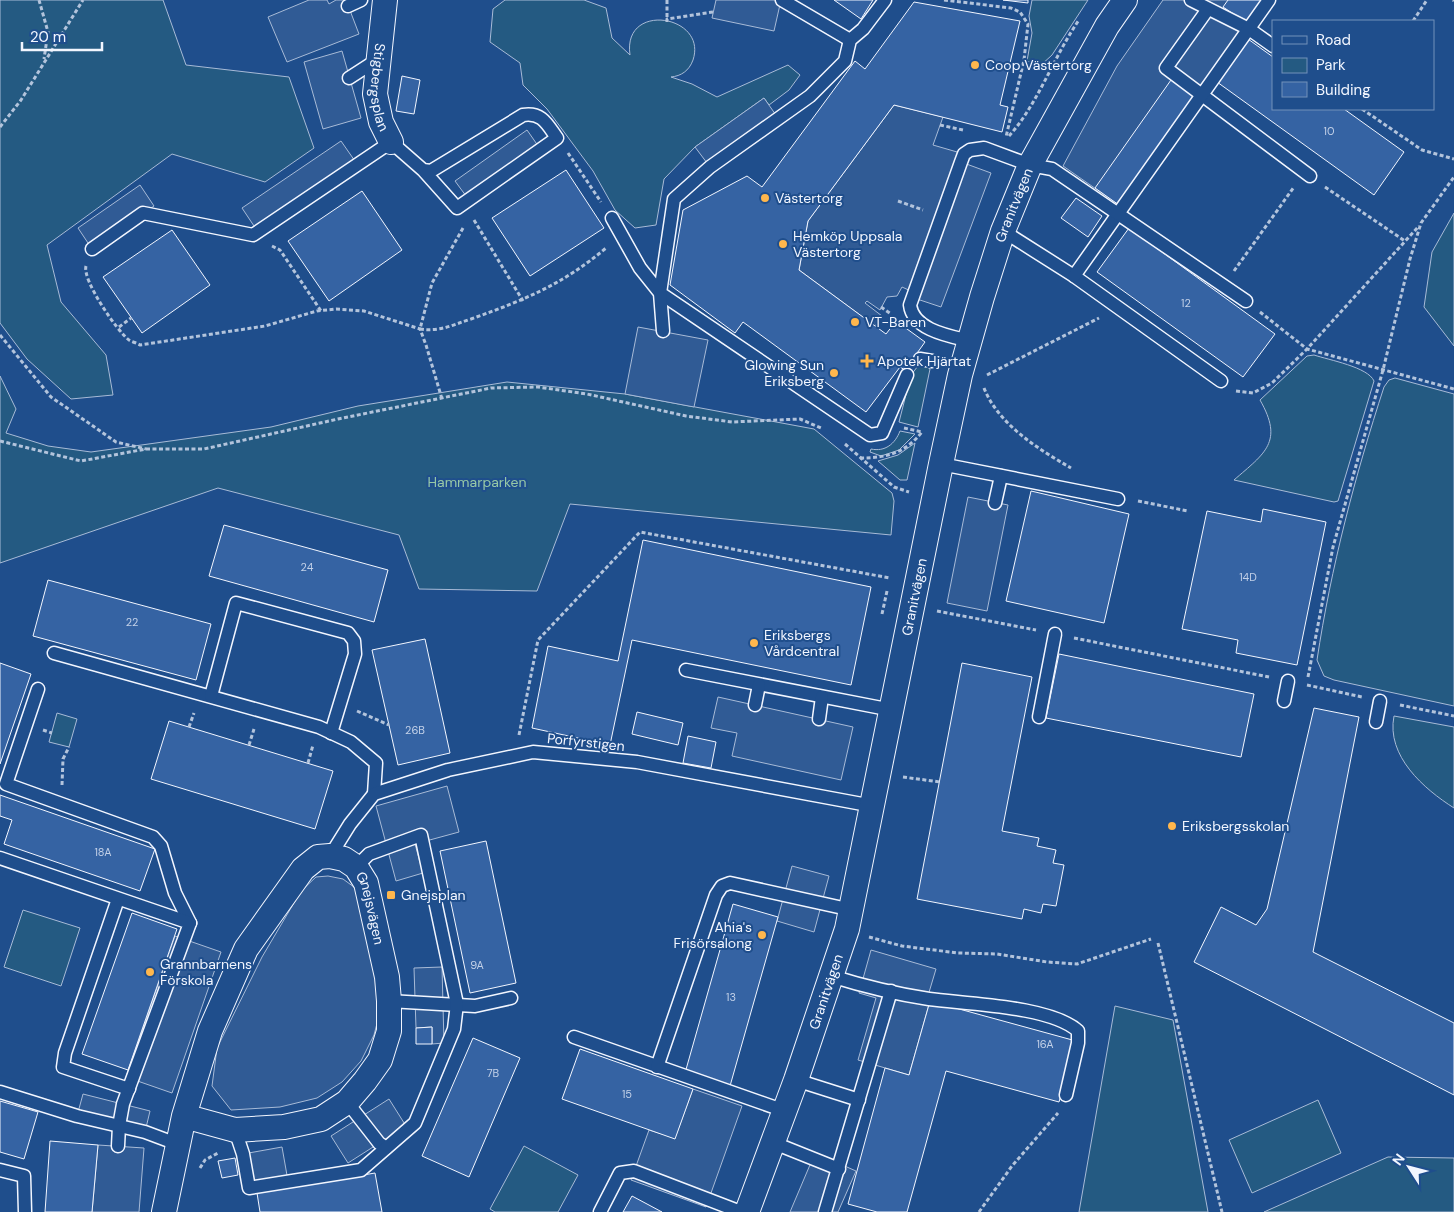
<svg xmlns="http://www.w3.org/2000/svg" width="1454" height="1212" viewBox="0 0 1454 1212" font-family="'DM Sans',sans-serif">
	<style>
		.green { fill: #245a82; stroke: #a8bbd7 }
		.parking { fill: #305b95; stroke: #a8bbd7 }
		.building { fill: #3563a3; stroke: #f2f6ff }
		.lines { fill: none; stroke-linecap: round; stroke-linejoin: round }
		.service-casing { stroke: #f2f6ff; stroke-width: 15 }
		.minor-casing { stroke: #f2f6ff; stroke-width: 26 }
		.path { stroke: #b3c4dc; stroke-width: 3; stroke-dasharray: 4 2.5; stroke-linecap: butt }
		.service { stroke: #1f4e8c; stroke-width: 12 }
		.minor { stroke: #1f4e8c; stroke-width: 24 }
		.poi-dot { fill: #ffb74d; stroke: #1f4e8c; stroke-width: 2 }
		.labels { text-anchor: middle; dominant-baseline: central; stroke-width: 4; stroke-linejoin: round; paint-order: stroke }
		.number-label { font-size: 11px; fill: #c3d1e8 }
		.poi-label { font-size: 14px; fill: #f2f6ff; stroke: #1f4e8c; text-anchor: start }
		.street-label { font-size: 14px; fill: #f2f6ff; stroke: #1f4e8c }
		.park-label { font-size: 14px; fill: #97c8a6; stroke: #1f4e8c }
	</style>
	<rect width="100%" height="100%" fill="#1f4e8c"/>
	<!-- green -->
	<g class="green">
		<path d="M0,0H163L186,65L289,77L314,148L265,182L172,154L47,245L61,302L106,355L113,395L71,399L27,359L0,323Z"/>
		<path d="M505,0H584L606,8L612,38L630,55C622,1 708,15 693,60C689,71 681,76 671,77L692,84L717,97L788,65L800,75L789,90L769,105L764,98L695,147L664,179L656,225L635,228L615,210L593,171L547,109L523,85L520,63L490,42L493,9Z"/>
		<path d="M1032,0H1088L1052,55L1040,66L1027,61L1032,33L1029,16Z"/>
		<path d="M1454,213V346L1424,307L1432,252Z"/>
		<path d="M1314,355C1329,360 1368,367 1374,381L1338,501L1334,502L1234,480C1265,453 1284,442 1260,400L1307,356Z"/>
		<path d="M921,362L930,369L918,427L899,422L911,375Z"/>
		<path d="M0,376L16,409L6,433L48,446L91,452L271,427L358,406L507,382L625,394L814,429L892,493L894,501L891,535L570,504L537,591L419,589L399,535L218,488L0,563Z"/>
		<path d="M1395,378L1454,394V706L1334,680L1324,676L1317,660C1331,567 1355,476 1384,387L1389,380Z"/>
		<path d="M900,431L915,434L899,450L881,456L870,452L871,449C885,452 895,444 900,431Z"/>
		<path d="M915,443L907,480H900L878,461L898,455Z"/>
		<path d="M57,713L77,719L69,747L49,742Z"/>
		<path d="M1394,716L1454,727V808C1424,789 1386,756 1394,716Z"/>
		<path d="M23,910L80,928L61,986L4,967Z"/>
		<path d="M1115,1006L1173,1020L1208,1212H1079Z"/>
		<path d="M1318,1100L1341,1153L1252,1193L1229,1140Z"/>
		<path d="M524,1146L578,1175L558,1212H495L490,1209Z"/>
		<path d="M1388,1157L1454,1158V1212H1264Z"/>
	</g>
	<!-- parking -->
	<g class="parking">
		<path d="M309,0H327L329,4L336,0H346L359,34L287,62L268,17Z"/>
		<path d="M716,0H781L774,31L712,18Z"/>
		<path d="M1163,0H1263L1119,205L1063,166L1117,66Z"/>
		<path d="M342,51L361,118L323,129L304,62Z"/>
		<path d="M764,98L778,118L710,167L695,147Z"/>
		<path d="M894,105L943,117L933,145L964,154L961,162L991,173L941,307L911,297L913,292L902,287L897,296L887,297L880,310L867,301L865,303L882,316L875,326L799,270L808,221Z"/>
		<path d="M527,130L541,150L469,200L455,181Z"/>
		<path d="M341,141L357,164L258,232L242,208Z"/>
		<path d="M140,185L154,206L92,249L78,228Z"/>
		<path d="M638,327L708,340L694,407L625,394Z"/>
		<path d="M968,497L1008,505L987,611L947,603Z"/>
		<path d="M718,697L853,727L841,780L732,756L737,733L711,728Z"/>
		<path d="M447,786L459,832L415,844L423,873L396,881L376,806Z"/>
		<path d="M792,866L829,876L814,932L777,921Z"/>
		<path d="M328,876L343,879L358,890L378,984L381,1008L374,1035L361,1061L342,1082L317,1098L280,1107L231,1110L212,1086L217,1048L262,957L301,891L316,877Z"/>
		<path d="M175,936L221,952L172,1093L126,1077Z"/>
		<path d="M871,950L936,969L927,999L930,1001L909,1075L858,1060L876,998L859,993Z"/>
		<path d="M442,967L444,1043L432,1044V1027L416,1028L414,968Z"/>
		<path d="M693,1089L742,1106L706,1207L631,1180L649,1130L675,1138Z"/>
		<path d="M83,1094L150,1111L145,1132L77,1116Z"/>
		<path d="M389,1099L406,1126L348,1163L331,1136Z"/>
		<path d="M98,1145L144,1148L139,1212H92Z"/>
		<path d="M282,1147L288,1181L249,1188L243,1154Z"/>
		<path d="M815,1153L856,1171L838,1212H790Z"/>
	</g>
	<!-- building -->
	<g class="building">
		<path d="M834,0H873L861,19Z"/>
		<path d="M1003,0H1028V3Z"/>
		<path d="M1228,0H1263L1247,23L1223,7Z"/>
		<path d="M914,2L1020,21L1000,105L1008,107L1002,132L894,105L808,221L799,270L886,334L896,321L925,342L905,370L900,367L866,412L743,322L735,333L670,285L683,210L747,176L762,187L855,61L865,69Z"/>
		<path d="M1248,39L1273,57V109H1344L1404,152L1374,195L1217,82Z"/>
		<path d="M402,76L420,80L414,114L396,111Z"/>
		<path d="M1171,80L1195,97L1119,205L1095,188Z"/>
		<path d="M566,170L604,228L530,276L492,218Z"/>
		<path d="M362,191L402,250L329,301L288,241Z"/>
		<path d="M1076,198L1102,216L1088,237L1061,218Z"/>
		<path d="M1129,228L1275,334L1243,377L1097,272Z"/>
		<path d="M172,230L210,285L142,333L103,277Z"/>
		<path d="M1031,491L1129,514L1104,623L1006,601Z"/>
		<path d="M1263,509L1326,522L1297,665L1236,653L1238,640L1182,629L1207,511L1261,522Z"/>
		<path d="M224,525L388,570L374,622L209,576Z"/>
		<path d="M643,540L871,587L851,685L632,640L610,745L532,728L548,646L618,661Z"/>
		<path d="M48,580L211,624L196,680L33,636Z"/>
		<path d="M425,639L450,753L398,765L372,650Z"/>
		<path d="M1059,654L1254,694L1241,757L1046,718Z"/>
		<path d="M0,663L31,674L0,764Z"/>
		<path d="M962,663L1032,677L1002,831L1039,838L1037,846L1056,850L1053,863L1064,865L1056,906L1043,904L1041,913L1024,909L1022,919L917,899Z"/>
		<path d="M1314,708L1359,717L1313,952L1454,1023V1095L1194,962L1221,907L1256,925L1267,909Z"/>
		<path d="M637,712L683,723L678,745L632,734Z"/>
		<path d="M169,721L333,771L315,829L151,779Z"/>
		<path d="M688,736L716,742L711,768L683,763Z"/>
		<path d="M0,795L155,849L140,891L4,844L12,820L0,816Z"/>
		<path d="M486,841L516,983L470,993L440,851Z"/>
		<path d="M733,904L778,917L730,1086L685,1073Z"/>
		<path d="M132,913L177,929L128,1070L82,1054Z"/>
		<path d="M930,1001L1076,1041L1059,1102L946,1071L907,1212H877L848,1204L885,1068L909,1075Z"/>
		<path d="M432,1027V1044H416V1028Z"/>
		<path d="M473,1038L520,1058L469,1177L422,1156Z"/>
		<path d="M580,1049L693,1089L675,1139L562,1099Z"/>
		<path d="M0,1101L38,1112L24,1159L0,1152Z"/>
		<path d="M50,1141L98,1145L92,1212H45Z"/>
		<path d="M235,1158L238,1175L222,1178L218,1161Z"/>
		<path d="M375,1173L382,1212H260L257,1193Z"/>
		<path d="M632,1196L662,1212H623Z"/>
	</g>
	<g class="lines">
		<!-- service casing -->
		<g class="service-casing">
			<g id="service">
				<path d="M782,0L850,40"/>
				<path d="M885,0L863,29L850,40L845,61L810,96L710,167L674,199L660,293L870,435L882,433L907,375"/>
				<path d="M1191,0L1249,29L1273,46"/>
				<path d="M348,6L361,0"/>
				<path d="M1208,9L1166,68L1310,176"/>
				<path d="M349,78L380,58"/>
				<path d="M612,218L640,268L660,293L663,331"/>
				<path d="M1003,231L1074,276L1221,381"/>
				<path d="M92,249L143,213L253,235L391,142L423,170L457,208L557,138C547,124 542,112 523,115L431,171L423,170"/>
				<path d="M1074,276L1269,0"/>
				<path d="M970,341C949,336 913,330 910,305L961,162L964,154L970,150L984,148L1030,165L1052,169L1246,301"/>
				<path d="M920,359L932,361"/>
				<path d="M941,464L1118,499"/>
				<path d="M995,503L1001,476"/>
				<path d="M54,653L319,727L351,742L376,763L374,794"/>
				<path d="M686,670L892,710"/>
				<path d="M38,689L6,784L153,837L161,846L175,893L190,923"/>
				<path d="M211,696L236,603L348,633L354,641L355,654L331,733"/>
				<path d="M1284,701L1288,681"/>
				<path d="M755,705L759,685"/>
				<path d="M1039,717L1055,634"/>
				<path d="M819,719L822,697"/>
				<path d="M1376,722L1380,701"/>
				<path d="M330,856L350,824L374,794L448,770L533,752L637,762L873,806"/>
				<path d="M0,858L190,923L123,1104L119,1126L118,1146"/>
				<path d="M118,899L65,1053L63,1067L129,1089"/>
				<path d="M831,976C863,986 896,994 929,999C966,1004 1051,1006 1078,1031V1043L1066,1095"/>
				<path d="M389,1001L475,1006L511,998"/>
				<path d="M574,1037L785,1111"/>
				<path d="M657,1067L716,895L722,886L730,883L852,910"/>
				<path d="M796,1080L859,1100"/>
				<path d="M0,1092L77,1116L145,1132L177,1144"/>
				<path d="M347,1102L379,1143L386,1148"/>
				<path d="M235,1130L243,1154L249,1188L361,1170L415,1123L454,1029L457,1004L421,835L369,854L356,867"/>
				<path d="M774,1143L839,1169"/>
				<path d="M0,1170L24,1176L25,1212"/>
				<path d="M600,1212L620,1173L634,1171L741,1212"/>
				<path d="M825,1212L891,991"/>
			</g>
		</g>
		<!-- minor casing -->
		<g class="minor-casing">
			<g id="minor">
				<path id="s1" d="M385,0L375,94L381,122L391,142"/>
				<path id="s2" d="M164,1212L184,1116L210,1031L246,949L303,869L318,857L330,856L344,859L356,867L366,883L387,977L389,1001V1031L380,1060L365,1081L347,1102L321,1119L284,1127L235,1130L184,1116"/>
				<path id="s3" d="M747,1212L796,1080L847,929L941,464L960,375L982,297L1003,231L1030,165L1107,26L1125,0"/>
			</g>
		</g>
		<!-- path -->
		<g class="path">
			<path d="M39,0L48,32L44,59"/>
			<path d="M667,0V19"/>
			<path d="M944,0L1011,8L1020,12L1028,24L1024,60L1006,137"/>
			<path d="M1453,0L1454,1"/>
			<path d="M1413,21L1427,0"/>
			<path d="M667,22V19L713,12"/>
			<path d="M1362,109L1422,150L1454,159"/>
			<path d="M940,125L963,130"/>
			<path d="M0,127L21,100L83,0"/>
			<path d="M1009,136C1038,104 1054,56 1079,20"/>
			<path d="M568,153L601,202"/>
			<path d="M1325,187L1405,241"/>
			<path d="M898,201L923,210"/>
			<path d="M474,220L523,301"/>
			<path d="M463,228L432,283L420,329C440,332 452,325 471,319C524,300 562,285 606,248"/>
			<path d="M272,246L280,250L321,311"/>
			<path d="M86,266C82,280 117,331 129,340C132,342 137,343 140,345L265,326L317,311L336,309L364,311L420,329L426,345L442,399"/>
			<path d="M1234,271L1294,187"/>
			<path d="M881,307L891,314"/>
			<path d="M1260,312L1307,349L1454,389"/>
			<path d="M119,327L131,318"/>
			<path d="M0,335L51,397L116,442L146,449"/>
			<path d="M987,375L1099,318"/>
			<path d="M984,388C998,424 1038,449 1071,468"/>
			<path d="M1236,391L1253,393L1272,383L1307,349L1419,226"/>
			<path d="M0,441L81,461L146,449H204L338,419L491,388L538,387L587,394L686,416L732,422L800,419L821,428"/>
			<path d="M845,444L894,487L909,492"/>
			<path d="M860,458C887,458 905,453 922,432L904,428"/>
			<path d="M1138,501L1188,511"/>
			<path d="M937,611L1036,630"/>
			<path d="M882,614L887,591"/>
			<path d="M1074,638L1269,677"/>
			<path d="M1308,677L1333,547L1383,370L1410,259L1421,223L1454,177"/>
			<path d="M1307,685L1362,697"/>
			<path d="M1400,705L1454,716"/>
			<path d="M357,711L389,725"/>
			<path d="M189,727L194,713"/>
			<path d="M43,730L52,733"/>
			<path d="M519,735L538,640L640,532L890,578"/>
			<path d="M249,745L254,729"/>
			<path d="M308,763L313,745"/>
			<path d="M903,777L940,782"/>
			<path d="M62,785L63,759L69,747"/>
			<path d="M869,937L902,946L958,953L997,954L1047,962L1077,964L1151,939"/>
			<path d="M1158,943L1222,1212"/>
			<path d="M200,1168L205,1160L218,1153"/>
			<path d="M979,1212L1012,1166L1058,1113"/>
		</g>
		<!-- service -->
		<use href="#service" class="service"/>
		<!-- minor -->
		<use href="#minor" class="minor"/>
	</g>
	<!-- markers -->
	<g class="poi-dot">
		<circle cx="975" cy="65" r="5"/>
		<circle cx="765" cy="198" r="5"/>
		<circle cx="783" cy="244" r="5"/>
		<circle cx="855" cy="322" r="5"/>
		<path d="M864.5 353.5h5v5h5v5h-5v5h-5v-5h-5v-5h5z"/>
		<circle cx="834" cy="373" r="5"/>
		<circle cx="754" cy="643" r="5"/>
		<circle cx="1172" cy="826" r="5"/>
		<rect x="386" y="890" width="10" height="10" rx="2.5"/>
		<circle cx="762" cy="935" r="5"/>
		<circle cx="150" cy="972" r="5"/>
	</g>
	<g class="labels">
		<!-- number labels -->
		<g class="number-label">
			<text x="1329" y="131">10</text>
			<text x="1186" y="303">12</text>
			<text x="307" y="567">24</text>
			<text x="1248" y="577">14D</text>
			<text x="132" y="622">22</text>
			<text x="415" y="730">26B</text>
			<text x="103" y="852">18A</text>
			<text x="477" y="965">9A</text>
			<text x="731" y="997">13</text>
			<text x="1045" y="1044">16A</text>
			<text x="493" y="1073">7B</text>
			<text x="627" y="1094">15</text>
		</g>
		<!-- poi labels -->
		<g class="poi-label">
			<text x="985" y="65">Coop Västertorg</text>
			<text x="775" y="198">Västertorg</text>
			<text x="793" y="236">Hemköp Uppsala<tspan x="793" dy="16">Västertorg</tspan></text>
			<text x="865" y="322">VT-Baren</text>
			<text x="877" y="361">Apotek Hjärtat</text>
			<text x="824" y="365" text-anchor="end">Glowing Sun<tspan x="824" dy="16">Eriksberg</tspan></text>
			<text x="764" y="635">Eriksbergs<tspan x="764" dy="16">Vårdcentral</tspan></text>
			<text x="1182" y="826">Eriksbergsskolan</text>
			<text x="401" y="895">Gnejsplan</text>
			<text x="752" y="927" text-anchor="end">Ahia's<tspan x="752" dy="16">Frisörsalong</tspan></text>
			<text x="160" y="964">Grannbarnens<tspan x="160" dy="16">Förskola</tspan></text>
		</g>
		<!-- street labels -->
		<g class="street-label">
			<text stroke="none"><textPath href="#s1" startOffset="88">Stigbergsplan</textPath></text>
			<text stroke="none"><textPath href="#s3" startOffset="1044">Granitvägen</textPath></text>
			<text stroke="none"><textPath href="#s3" startOffset="639">Granitvägen</textPath></text>
			<text transform="translate(586 742) rotate(6)">Porfyrstigen</text>
			<text stroke="none"><textPath href="#s2" startOffset="479">Gnejsvägen</textPath></text>
			<text stroke="none"><textPath href="#s3" startOffset="234">Granitvägen</textPath></text>
		</g>
		<!-- park labels -->
		<g class="park-label">
			<text x="477" y="482">Hammarparken</text>
		</g>
	</g>
	<!-- legend -->
	<rect x="1272" y="20" width="162" height="90" fill="#1f4e8c" stroke="#7391ba"/>
	<rect x="1282" y="36" width="25" height="8" fill="#1f4e8c" stroke="#7391ba"/>
	<text x="1316" y="45" font-size="15" fill="#f2f6ff">Road</text>
	<rect x="1282" y="58" width="25" height="15" fill="#245a82" stroke="#7391ba"/>
	<text x="1316" y="70" font-size="15" fill="#f2f6ff">Park</text>
	<rect x="1282" y="82" width="25" height="15" fill="#3563a3" stroke="#7391ba"/>
	<text x="1316" y="95" font-size="15" fill="#f2f6ff">Building</text>
	<!-- north arrow -->
	<g transform="translate(1409 1167) rotate(306)" stroke="#1f4e8c" stroke-width="4" paint-order="stroke">
	<path d="M0-4L9 19L0 12L-9 19Z" fill="#f2f6ff"/>
	<text y="-8" font-size="14" font-weight="bold" text-anchor="middle" fill="#f2f6ff">N</text>
	</g>
	<!-- scale -->
	<path d="M22 42v8h80v-8" fill="none" stroke="#f2f6ff" stroke-width="2.5"/>
	<text x="30" y="42" font-size="15" fill="#f2f6ff" stroke="#1f4e8c" stroke-width="4" paint-order="stroke">20 m</text>
</svg>
